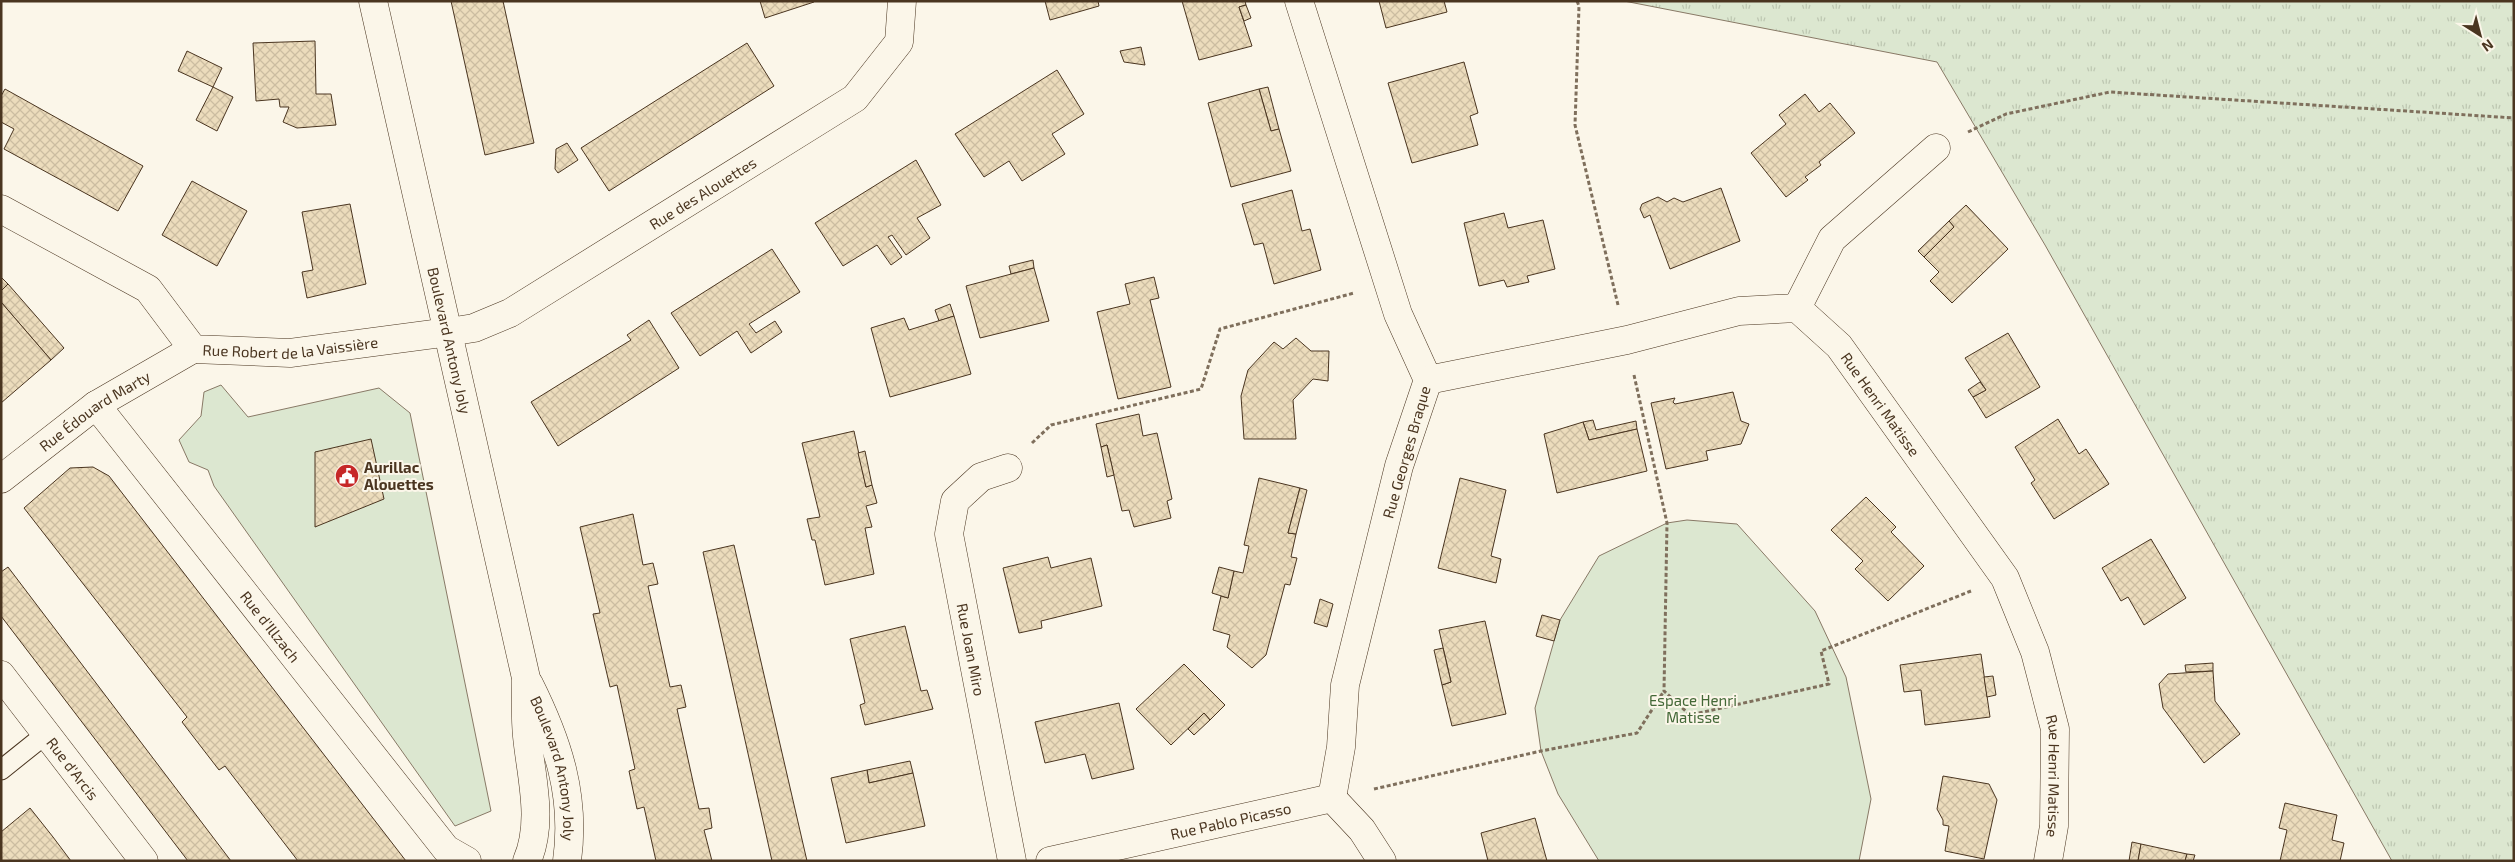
<svg xmlns="http://www.w3.org/2000/svg" width="2515" height="862" viewBox="0 0 2515 862" font-family="'Exo 2',sans-serif">
	<style>
		.grass { fill: url(#grass-tufts); stroke: #887966 }
		.green { fill: #dce7d0; stroke: #887966 }
		.building { fill: url(#building-cross-hatch); stroke: #4a3520 }
		.lines { fill: none; stroke-linecap: round; stroke-linejoin: round }
		.lane-casing { stroke: #4a3520; stroke-width: 21 }
		.street-casing { stroke: #4a3520; stroke-width: 29 }
		.secondary-casing { stroke: #4a3520; stroke-width: 29 }
		.path { stroke: #7f6f5c; stroke-width: 3; stroke-dasharray: 4 2.5; stroke-linecap: butt }
		.lane { stroke: #fbf6e9; stroke-width: 19 }
		.street { stroke: #fbf6e9; stroke-width: 28 }
		.secondary { stroke: #fbf6e9; stroke-width: 28 }
		.labels { text-anchor: middle; dominant-baseline: central; stroke-width: 4; stroke-linejoin: round; paint-order: stroke }
		.street-label { font-size: 15px; fill: #4a3520; stroke: #fbf6e9 }
		.poi-label { font-size: 15px; font-weight: bold; fill: #4a3520; stroke: #fbf6e9; text-anchor: start }
		.park-label { font-size: 15px; fill: #436837; stroke: #fbf6e9 }
	</style>
	<defs>
		<pattern id="grass-tufts" width="24" height="20" patternUnits="userSpaceOnUse" patternTransform="scale(1.25)"><rect width="24" height="20" fill="#dce7d0"/><path d="M3 7l-1-3M5 7V3M7 7l1-3M15 17l-1-3M17 17v-4M19 17l1-3" fill="none" stroke="#bec7b2"/></pattern>
		<pattern id="building-cross-hatch" width="8" height="8" patternUnits="userSpaceOnUse" patternTransform="scale(1.25)"><rect width="8" height="8" fill="#ecdcbc"/><path d="M0 0l8 8M0 8l8-8" fill="none" stroke="#ccbda1"/></pattern>
	</defs>
	<rect width="100%" height="100%" fill="#fbf6e9"/>
	<!-- grass -->
	<path class="grass" d="M1624,1H2514V861H2392L2045,245L1937,62Z"/>
	<!-- green -->
	<g class="green">
		<path d="M221,385L248,417L379,388L410,413L491,811L455,826L214,486L208,470L189,462L179,440L201,416L204,392Z"/>
		<path d="M1687,520L1737,524L1815,611L1846,677L1871,799L1859,861H1599L1558,794L1541,751L1535,708L1560,620L1599,556L1667,523Z"/>
	</g>
	<!-- building -->
	<g class="building">
		<path d="M451,1H503L534,143L485,155Z"/>
		<path d="M760,1H814V2L765,18Z"/>
		<path d="M1045,1H1098L1099,6L1050,20Z"/>
		<path d="M1182,1H1245L1246,5L1239,7L1252,46L1199,60Z"/>
		<path d="M1379,1H1444L1447,12L1386,28Z"/>
		<path d="M1246,5L1251,18L1244,21L1239,7Z"/>
		<path d="M315,41L316,94H331L336,125L297,128L283,122L289,107H280L279,99L256,101L253,43Z"/>
		<path d="M747,43L774,86L609,191L581,148Z"/>
		<path d="M1141,47L1145,65L1124,62L1120,51Z"/>
		<path d="M187,51L222,68L213,87L178,71Z"/>
		<path d="M1464,62L1478,113L1470,116L1478,145L1412,163L1388,83Z"/>
		<path d="M1057,70L1084,114L1052,134L1065,154L1022,181L1009,161L984,177L955,134Z"/>
		<path d="M213,87L233,97L217,131L196,120Z"/>
		<path d="M1268,87L1279,129L1271,131L1259,89Z"/>
		<path d="M5,89L143,166L118,211L4,149L14,129L1,122V96Z"/>
		<path d="M1259,89L1271,131L1279,129L1291,171L1231,187L1208,103Z"/>
		<path d="M1805,94L1819,112L1830,103L1855,133L1819,162L1821,165L1805,177L1808,180L1786,197L1751,153L1786,124L1779,115Z"/>
		<path d="M567,143L578,160L558,173L555,169L556,149Z"/>
		<path d="M916,160L941,205L917,218L930,238L906,255L892,235L888,237L902,257L891,265L877,245L843,266L815,223Z"/>
		<path d="M192,181L247,211L217,266L162,235Z"/>
		<path d="M1721,188L1740,241L1670,269L1650,215L1644,218L1640,209L1642,204L1658,197L1667,202L1674,198L1683,202Z"/>
		<path d="M1292,190L1302,231L1310,229L1321,270L1274,284L1263,243L1254,245L1242,204Z"/>
		<path d="M350,204L366,284L307,298L302,272L313,270L302,212Z"/>
		<path d="M1966,205L2008,249L1952,303L1930,281L1939,272L1924,257L1954,227L1949,221Z"/>
		<path d="M1504,213L1508,228L1543,220L1555,269L1527,276L1529,282L1507,287L1504,280L1479,286L1464,223Z"/>
		<path d="M1949,221L1954,227L1924,257L1918,251Z"/>
		<path d="M772,249L800,292L749,324L756,333L775,321L782,332L751,353L737,331L700,356L671,313Z"/>
		<path d="M1033,260L1034,268L1011,274L1009,266Z"/>
		<path d="M1034,268L1049,321L980,338L966,286Z"/>
		<path d="M1,277L8,284L1,291Z"/>
		<path d="M1154,277L1159,298L1150,300L1171,387L1118,399L1097,312L1130,304L1125,284Z"/>
		<path d="M8,284L64,348L51,360L1,302V291Z"/>
		<path d="M1,302L51,360L1,403Z"/>
		<path d="M950,304L954,316L939,321L935,310Z"/>
		<path d="M954,316L971,374L890,397L871,328L904,318L909,330Z"/>
		<path d="M649,320L679,368L558,446L531,402L631,340L627,335Z"/>
		<path d="M2008,333L2040,387L1986,418L1973,397L1986,390L1965,358Z"/>
		<path d="M1296,338L1311,351H1329L1328,381L1313,379L1293,400L1296,439H1244L1241,396L1248,370L1274,342L1283,349Z"/>
		<path d="M1980,382L1986,390L1973,397L1968,390Z"/>
		<path d="M1733,392L1741,421L1749,424L1741,444L1706,451L1708,460L1666,469L1651,403L1675,398L1673,402L1675,404Z"/>
		<path d="M1139,414L1143,436L1157,433L1172,499L1167,501L1171,518L1134,527L1129,510L1122,511L1107,445L1101,447L1096,424Z"/>
		<path d="M2058,419L2079,454L2086,449L2109,484L2054,519L2031,483L2035,480L2015,447Z"/>
		<path d="M1593,420L1596,430L1636,421L1637,429L1589,440L1583,422Z"/>
		<path d="M1583,422L1589,440L1637,429L1647,471L1557,493L1544,434Z"/>
		<path d="M854,431L866,487L872,485L877,503L866,506L872,527L865,528L874,574L825,585L815,540H812L807,519L820,517L802,443Z"/>
		<path d="M371,439L384,499L315,527V452Z"/>
		<path d="M1107,445L1114,475L1107,477L1101,447Z"/>
		<path d="M865,451L872,485L866,487L858,453Z"/>
		<path d="M93,467L109,476L406,861H298L225,766L219,770L182,722L187,717L24,508L70,468Z"/>
		<path d="M1259,478L1300,488L1288,533L1296,534L1291,557L1297,558L1290,585L1285,584L1266,655L1252,668L1227,647L1230,635L1213,630L1221,596L1228,598L1234,571L1243,573L1249,546L1244,545Z"/>
		<path d="M1460,478L1506,490L1491,556L1501,559L1496,583L1438,568Z"/>
		<path d="M1300,488L1307,490L1296,534L1288,533Z"/>
		<path d="M1866,497L1896,527L1891,532L1924,566L1888,601L1855,569L1863,561L1831,530Z"/>
		<path d="M633,514L643,565L653,563L658,584L648,586L670,687L681,685L686,707L677,709L699,809L709,808L712,828L704,830L712,861H656L644,807L637,809L629,771L635,769L617,685L610,687L593,614L600,613L580,527Z"/>
		<path d="M2151,539L2186,598L2144,625L2128,597L2121,601L2102,568Z"/>
		<path d="M734,545L807,861H772L703,552Z"/>
		<path d="M1048,557L1051,568L1091,558L1102,606L1041,621L1042,628L1019,633L1003,568Z"/>
		<path d="M8,567L231,861H188L1,616V572Z"/>
		<path d="M1219,567L1234,571L1228,598L1212,593Z"/>
		<path d="M1320,599L1333,604L1327,627L1314,623Z"/>
		<path d="M1542,615L1560,620L1554,641L1536,636Z"/>
		<path d="M1485,621L1506,714L1452,726L1442,685L1451,682L1439,630Z"/>
		<path d="M905,626L921,691L927,690L933,709L865,725L860,705L865,703L850,639Z"/>
		<path d="M1443,648L1451,682L1442,685L1434,650Z"/>
		<path d="M1981,654L1990,717L1925,725L1921,690L1904,692L1900,665Z"/>
		<path d="M2213,663V671L2186,672L2185,665Z"/>
		<path d="M1184,664L1225,705L1210,720L1204,713L1171,745L1136,709Z"/>
		<path d="M2213,671L2215,701L2240,734L2204,763L2163,708L2159,684L2168,674Z"/>
		<path d="M1993,676L1996,695L1987,697L1984,677Z"/>
		<path d="M1119,703L1134,769L1092,779L1085,754L1045,763L1035,722Z"/>
		<path d="M1204,713L1210,720L1194,735L1188,729Z"/>
		<path d="M910,761L913,773L869,783L867,770Z"/>
		<path d="M867,770L869,783L913,773L925,826L846,843L831,778Z"/>
		<path d="M1943,776L1989,784L1997,800L1984,859L1945,851L1949,826L1943,825V820L1937,809Z"/>
		<path d="M2285,803L2337,815L2332,840L2344,843L2340,861H2280L2287,830L2279,828Z"/>
		<path d="M30,808L53,837L71,861H1V832Z"/>
		<path d="M1535,818L1547,861H1488L1481,833Z"/>
		<path d="M2132,842L2141,844L2138,861H2129Z"/>
		<path d="M2141,844L2187,854L2185,861H2138Z"/>
		<path d="M2187,854L2195,855L2193,861H2185Z"/>
	</g>
	<g class="lines">
		<!-- lane casing -->
		<g class="lane-casing">
			<path id="lane" d="M1,770L46,734"/>
		</g>
		<!-- street casing -->
		<g class="street-casing">
			<g id="street">
				<path d="M1299,1L1398,314L1428,380L1399,466L1345,685L1341,747L1332,798"/>
				<path id="s1" d="M1,209L148,289L193,349L290,353L449,332L474,328L510,313L855,98L899,42L902,1"/>
				<path d="M1797,308L1832,239L1936,148"/>
				<path id="s2" d="M1428,380L1627,340L1739,311L1797,308L1839,346L2005,578L2035,652L2055,729L2054,826L2048,861"/>
				<path id="s3" d="M96,405L446,849L467,861"/>
				<path id="s4" d="M1008,468L981,477L955,501L949,534L1012,861"/>
				<path id="s5" d="M1,479L96,405L193,349"/>
				<path id="s6" d="M1,675L144,861"/>
				<path id="s7" d="M1050,861L1332,798L1362,830L1382,861"/>
			</g>
		</g>
		<!-- secondary casing -->
		<g class="secondary-casing">
			<g id="secondary">
				<path id="s8" d="M373,1L526,678C526,697 525,717 527,736C531,777 544,821 527,861"/>
				<path id="s9" d="M529,684C558,742 576,796 567,861"/>
			</g>
		</g>
		<!-- path -->
		<g class="path">
			<path d="M1577,1L1579,6L1575,125L1618,305"/>
			<path d="M1968,132L2006,114L2110,92L2514,118"/>
			<path d="M1634,375L1667,523L1664,691L1690,715L1829,684L1821,651L1971,591"/>
			<path d="M1032,443L1051,425L1201,389L1220,329L1354,293"/>
			<path d="M1374,789L1541,751L1637,733L1664,691"/>
		</g>
		<!-- lane -->
		<use href="#lane" class="lane"/>
		<!-- street -->
		<use href="#street" class="street"/>
		<!-- secondary -->
		<use href="#secondary" class="secondary"/>
	</g>
	<!-- icons -->
	<defs>
		<g id="civic-disc" transform="scale(1.25)"><circle r="9.5" fill="#c62828" stroke="#fbf6e9"/><path d="M-.6-6.5H3V-4.5H.6V-3L4-1V1h2V6H-6V1h2V-1L-.6-3ZM-1.2 2.5V6h2.4V2.5Z" fill="#fff"/></g>
	</defs>
	<g fill-rule="evenodd">
		<use href="#civic-disc" x="347" y="476"/>
	</g>
	<g class="labels">
		<!-- street labels -->
		<g class="street-label">
			<text stroke="none"><textPath href="#s1" startOffset="791">Rue des Alouettes</textPath></text>
			<text stroke="none"><textPath href="#s8" startOffset="348">Boulevard Antony Joly</textPath></text>
			<text stroke="none"><textPath href="#s1" startOffset="340">Rue Robert de la Vaissière</textPath></text>
			<text stroke="none"><textPath href="#s2" startOffset="505">Rue Henri Matisse</textPath></text>
			<text stroke="none"><textPath href="#s5" startOffset="116">Rue Édouard Marty</textPath></text>
			<text transform="translate(1406 452) rotate(-74)">Rue Georges Braque</text>
			<text stroke="none"><textPath href="#s3" startOffset="282">Rue d'Illzach</textPath></text>
			<text stroke="none"><textPath href="#s4" startOffset="215">Rue Joan Miro</textPath></text>
			<text stroke="none"><textPath href="#s6" startOffset="118">Rue d'Arcis</textPath></text>
			<text stroke="none"><textPath href="#s9" startOffset="89">Boulevard Antony Joly</textPath></text>
			<text stroke="none"><textPath href="#s2" startOffset="925">Rue Henri Matisse</textPath></text>
			<text stroke="none"><textPath href="#s7" startOffset="185">Rue Pablo Picasso</textPath></text>
		</g>
		<!-- poi labels -->
		<g class="poi-label">
			<text x="364" y="467">Aurillac<tspan x="364" dy="17">Alouettes</tspan></text>
		</g>
		<!-- park labels -->
		<g class="park-label">
			<text x="1693" y="700">Espace Henri<tspan x="1693" dy="17">Matisse</tspan></text>
		</g>
	</g>
	<!-- border -->
	<rect width="2515" height="862" fill="none" stroke="#4a3520" stroke-width="5"/>
	<!-- north arrow -->
	<g transform="translate(2480 35) rotate(144)" stroke="#fbf6e9" stroke-width="4" paint-order="stroke">
	<path d="M0-4L9 19L0 12L-9 19Z" fill="#4a3520"/>
	<text y="-8" font-size="14" font-weight="bold" text-anchor="middle" fill="#4a3520">N</text>
	</g>
</svg>
